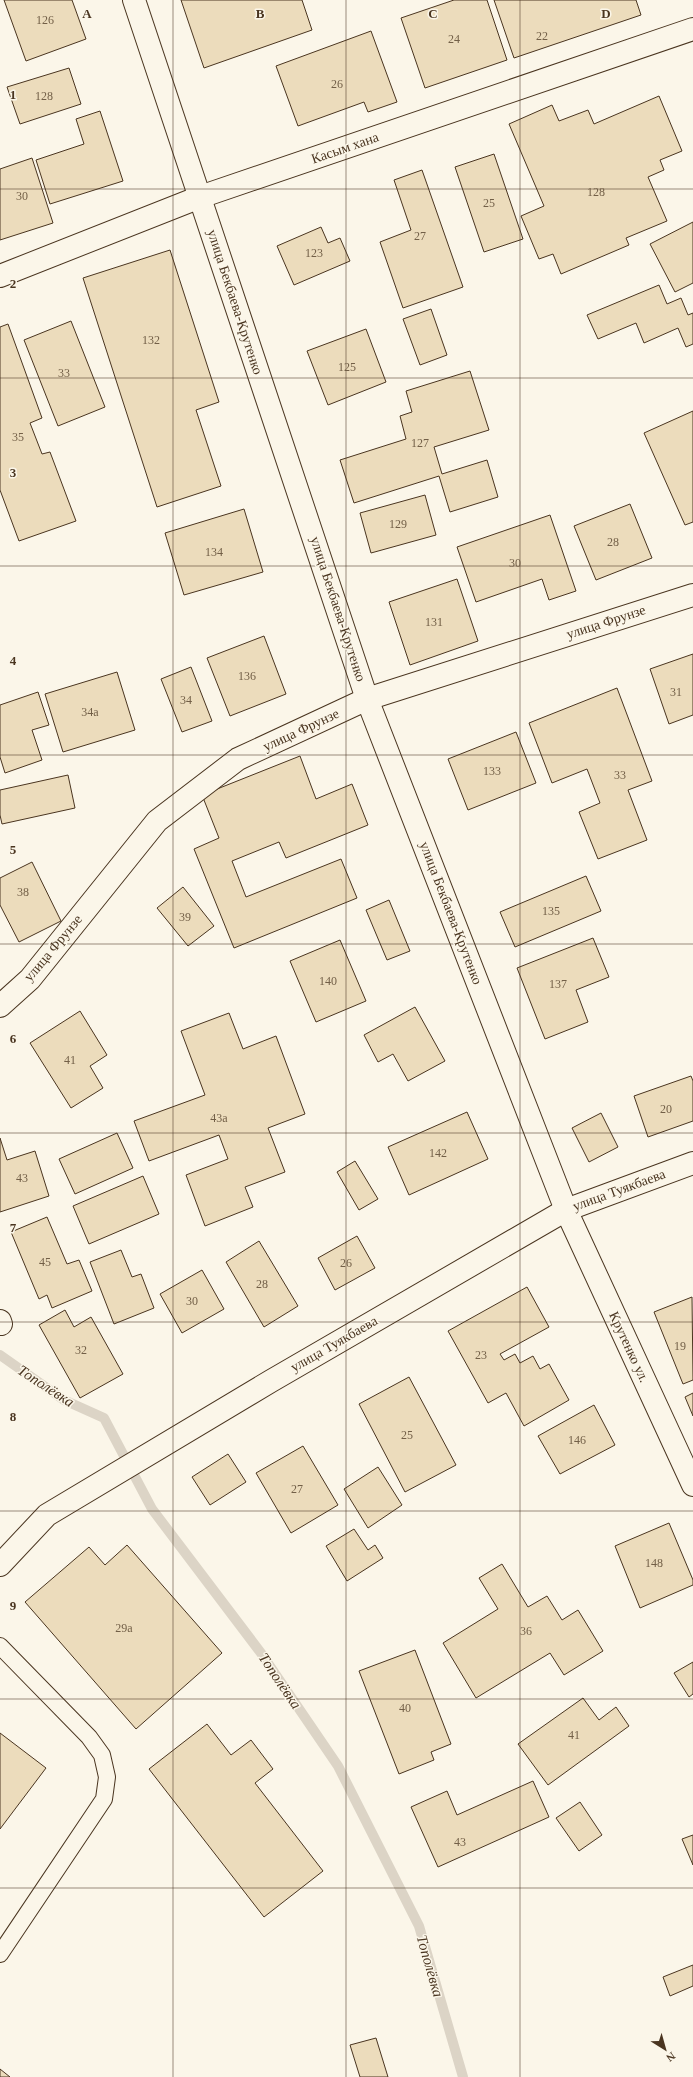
<svg xmlns="http://www.w3.org/2000/svg" width="693" height="2077" viewBox="0 0 693 2077" font-family="Georgia,serif">
	<style>
		.lines { fill: none; stroke-linecap: round; stroke-linejoin: round }
		.stream { stroke: #dcd4c6; stroke-width: 10 }
		.building { fill: #ecdcbc; stroke: #4a3520 }
		.service-casing { stroke: #4a3520; stroke-width: 18 }
		.minor-casing { stroke: #4a3520; stroke-width: 24 }
		.tertiary-casing { stroke: #4a3520; stroke-width: 24 }
		.primary-casing { stroke: #4a3520; stroke-width: 24 }
		.service { stroke: #fbf6e9; stroke-width: 16 }
		.minor { stroke: #fbf6e9; stroke-width: 22 }
		.tertiary { stroke: #fbf6e9; stroke-width: 22 }
		.primary { stroke: #fbf6e9; stroke-width: 22 }
		.grid { fill: none; stroke: #4a3520; stroke-width: 1; stroke-opacity: 0.55 }
		.labels { text-anchor: middle; dominant-baseline: central; stroke-width: 3; stroke-linejoin: round; paint-order: stroke }
		.number-label { font-size: 12px; fill: #725f47 }
		.street-label { font-size: 14px; fill: #4a3520; stroke: #fbf6e9 }
		.water-label { font-size: 15px; font-style: italic; fill: #4a3520; stroke: #fbf6e9 }
		.grid-label { font-size: 13px; text-anchor: middle; font-weight: bold; fill: #4a3520; stroke: #fbf6e9; stroke-width: 3; stroke-linejoin: round; paint-order: stroke }
	</style>
	<rect width="100%" height="100%" fill="#fbf6e9"/>
	<g class="lines">
		<!-- stream -->
		<path class="stream" d="M0,1355L64,1400L104,1418L152,1509L261,1653L338,1766L419,1926L463,2077"/>
	</g>
	<!-- building -->
	<g class="building">
		<path d="M4,0H72L86,39L26,61Z"/>
		<path d="M181,0H302L312,30L204,68Z"/>
		<path d="M454,0H487L507,60L425,88L401,18Z"/>
		<path d="M494,0H636L641,15L514,58Z"/>
		<path d="M371,31L397,102L368,112L364,102L298,126L276,66Z"/>
		<path d="M69,68L81,104L20,124L7,87Z"/>
		<path d="M659,96L682,151L660,160L664,170L648,177L667,221L626,238L629,245L561,274L553,254L539,259L521,216L544,206L509,124L552,105L559,121L588,110L594,124Z"/>
		<path d="M100,111L123,181L50,204L36,160L84,144L76,119Z"/>
		<path d="M494,154L523,239L484,252L455,167Z"/>
		<path d="M32,158L53,223L0,240V169Z"/>
		<path d="M422,170L463,287L403,308L380,242L411,230L394,180Z"/>
		<path d="M693,222V283L675,292L650,244Z"/>
		<path d="M321,227L328,243L340,238L350,261L294,285L277,246Z"/>
		<path d="M170,250L219,402L196,410L221,486L157,507L83,278Z"/>
		<path d="M659,285L667,304L681,298L688,315L693,313V344L686,347L678,328L644,343L636,323L598,339L587,315Z"/>
		<path d="M431,309L447,355L420,365L403,319Z"/>
		<path d="M71,321L105,407L58,426L24,340Z"/>
		<path d="M8,324L42,418L30,423L42,454L50,452L76,521L19,541L0,490V327Z"/>
		<path d="M366,329L386,382L328,405L307,351Z"/>
		<path d="M470,371L489,430L434,447L442,474L487,460L498,497L450,512L439,476L354,503L340,460L406,439L400,416L412,412L406,391Z"/>
		<path d="M693,411V522L685,525L644,433Z"/>
		<path d="M425,495L436,535L371,553L360,513Z"/>
		<path d="M630,504L652,558L596,580L574,526Z"/>
		<path d="M244,509L263,572L184,595L165,533Z"/>
		<path d="M550,515L576,591L549,600L542,579L476,602L457,547Z"/>
		<path d="M457,579L478,641L410,665L389,602Z"/>
		<path d="M264,636L286,694L230,716L207,658Z"/>
		<path d="M693,654V715L669,724L650,669Z"/>
		<path d="M191,667L212,721L182,732L161,679Z"/>
		<path d="M117,672L135,730L63,752L45,694Z"/>
		<path d="M617,688L652,781L628,790L647,840L598,859L579,812L600,803L587,769L552,783L529,723Z"/>
		<path d="M38,692L49,725L32,730L42,760L5,773L0,757V705Z"/>
		<path d="M516,732L536,783L468,810L448,759Z"/>
		<path d="M300,756L316,799L352,784L368,825L286,858L279,842L232,861L246,897L341,859L357,898L234,948L194,849L219,838L202,795Z"/>
		<path d="M68,775L75,808L2,824L0,815V790Z"/>
		<path d="M32,862L61,921L19,942L0,905V878Z"/>
		<path d="M586,876L601,911L515,947L500,912Z"/>
		<path d="M183,887L214,926L188,946L157,908Z"/>
		<path d="M389,900L410,951L387,960L366,910Z"/>
		<path d="M593,938L609,977L576,990L588,1022L545,1039L517,968Z"/>
		<path d="M340,940L366,1001L316,1022L290,961Z"/>
		<path d="M415,1007L445,1061L408,1081L393,1054L378,1062L364,1035Z"/>
		<path d="M80,1011L107,1055L90,1066L103,1088L71,1108L30,1043Z"/>
		<path d="M229,1013L243,1049L276,1036L305,1114L268,1128L285,1172L245,1187L253,1207L205,1226L186,1175L228,1159L219,1135L149,1161L134,1121L205,1095L181,1031Z"/>
		<path d="M691,1076L693,1081V1121L648,1137L634,1096Z"/>
		<path d="M467,1112L488,1159L409,1195L388,1147Z"/>
		<path d="M601,1113L618,1147L589,1162L572,1128Z"/>
		<path d="M117,1133L133,1168L75,1194L59,1159Z"/>
		<path d="M0,1138L7,1160L35,1151L49,1196L0,1212Z"/>
		<path d="M355,1161L378,1199L359,1210L337,1172Z"/>
		<path d="M143,1176L159,1214L89,1244L73,1206Z"/>
		<path d="M47,1217L67,1264L79,1260L92,1291L52,1308L47,1295L39,1299L11,1232Z"/>
		<path d="M357,1236L375,1268L335,1290L318,1258Z"/>
		<path d="M259,1241L298,1306L264,1327L226,1262Z"/>
		<path d="M121,1250L132,1277L141,1274L154,1308L114,1324L90,1262Z"/>
		<path d="M202,1270L224,1309L182,1333L160,1294Z"/>
		<path d="M527,1287L549,1327L500,1354L504,1360L515,1354L520,1363L533,1356L540,1369L549,1364L569,1400L524,1426L506,1393L488,1403L448,1331Z"/>
		<path d="M692,1297L693,1380L683,1384L654,1312Z"/>
		<path d="M65,1310L74,1327L91,1317L123,1374L80,1398L39,1325Z"/>
		<path d="M409,1377L456,1465L405,1492L359,1404Z"/>
		<path d="M693,1393V1416L685,1397Z"/>
		<path d="M594,1405L615,1445L560,1474L538,1436Z"/>
		<path d="M303,1446L338,1505L291,1533L256,1473Z"/>
		<path d="M228,1454L246,1482L210,1505L192,1477Z"/>
		<path d="M378,1467L402,1505L368,1528L344,1489Z"/>
		<path d="M669,1523L693,1580V1585L640,1608L615,1546Z"/>
		<path d="M354,1529L368,1550L375,1545L383,1558L347,1581L326,1546Z"/>
		<path d="M127,1545L222,1653L136,1729L25,1602L89,1547L105,1565Z"/>
		<path d="M502,1564L528,1607L547,1596L562,1620L578,1610L603,1651L564,1675L550,1653L476,1698L443,1643L498,1609L479,1578Z"/>
		<path d="M415,1650L451,1744L431,1752L434,1760L399,1774L359,1671Z"/>
		<path d="M693,1662V1694L689,1697L674,1673Z"/>
		<path d="M583,1698L599,1720L616,1707L629,1726L548,1785L518,1744Z"/>
		<path d="M207,1724L231,1755L251,1740L273,1769L255,1783L323,1871L264,1917L149,1769Z"/>
		<path d="M0,1733L46,1768L0,1829Z"/>
		<path d="M533,1781L549,1817L438,1867L411,1807L447,1791L457,1815Z"/>
		<path d="M580,1802L602,1835L579,1851L556,1818Z"/>
		<path d="M693,1835V1865L682,1839Z"/>
		<path d="M693,1965V1986L670,1996L663,1977Z"/>
		<path d="M376,2038L388,2077H360L350,2045Z"/>
		<path d="M0,2069L10,2077H0Z"/>
	</g>
	<g class="lines">
		<!-- service casing -->
		<g class="service-casing">
			<path id="service" d="M0,1646L89,1737L102,1755L107,1777L104,1799L0,1954"/>
		</g>
		<!-- minor casing -->
		<g class="minor-casing">
			<g id="minor">
				<path d="M0,276L200,197L693,29"/>
				<path d="M0,1006L30,979L157,821L238,759L367,699L693,595"/>
				<path d="M566,1210L693,1485"/>
				<path d="M0,1321L1,1324"/>
			</g>
		</g>
		<!-- tertiary casing -->
		<g class="tertiary-casing">
			<path id="tertiary" d="M134,0L367,699L566,1210"/>
		</g>
		<!-- primary casing -->
		<g class="primary-casing">
			<path id="primary" d="M0,1565L47,1515L271,1381L566,1210L693,1163"/>
		</g>
		<!-- service -->
		<use href="#service" class="service"/>
		<!-- minor -->
		<use href="#minor" class="minor"/>
		<!-- tertiary -->
		<use href="#tertiary" class="tertiary"/>
		<!-- primary -->
		<use href="#primary" class="primary"/>
	</g>
	<!-- grid -->
	<path class="grid" d="M173,0V2077M346,0V2077M520,0V2077M0,189H693M0,378H693M0,566H693M0,755H693M0,944H693M0,1133H693M0,1322H693M0,1511H693M0,1699H693M0,1888H693"/>
	<g class="labels">
		<!-- number labels -->
		<g class="number-label">
			<text x="45" y="20">126</text>
			<text x="542" y="36">22</text>
			<text x="454" y="39">24</text>
			<text x="337" y="84">26</text>
			<text x="44" y="96">128</text>
			<text x="596" y="192">128</text>
			<text x="22" y="196">30</text>
			<text x="489" y="203">25</text>
			<text x="420" y="236">27</text>
			<text x="314" y="253">123</text>
			<text x="151" y="340">132</text>
			<text x="347" y="367">125</text>
			<text x="64" y="373">33</text>
			<text x="18" y="437">35</text>
			<text x="420" y="443">127</text>
			<text x="398" y="524">129</text>
			<text x="613" y="542">28</text>
			<text x="214" y="552">134</text>
			<text x="515" y="563">30</text>
			<text x="434" y="622">131</text>
			<text x="247" y="676">136</text>
			<text x="676" y="692">31</text>
			<text x="186" y="700">34</text>
			<text x="90" y="712">34а</text>
			<text x="492" y="771">133</text>
			<text x="620" y="775">33</text>
			<text x="23" y="892">38</text>
			<text x="551" y="911">135</text>
			<text x="185" y="917">39</text>
			<text x="328" y="981">140</text>
			<text x="558" y="984">137</text>
			<text x="70" y="1060">41</text>
			<text x="666" y="1109">20</text>
			<text x="219" y="1118">43а</text>
			<text x="438" y="1153">142</text>
			<text x="22" y="1178">43</text>
			<text x="45" y="1262">45</text>
			<text x="346" y="1263">26</text>
			<text x="262" y="1284">28</text>
			<text x="192" y="1301">30</text>
			<text x="680" y="1346">19</text>
			<text x="81" y="1350">32</text>
			<text x="481" y="1355">23</text>
			<text x="407" y="1435">25</text>
			<text x="577" y="1440">146</text>
			<text x="297" y="1489">27</text>
			<text x="654" y="1563">148</text>
			<text x="124" y="1628">29а</text>
			<text x="526" y="1631">36</text>
			<text x="405" y="1708">40</text>
			<text x="574" y="1735">41</text>
			<text x="460" y="1842">43</text>
		</g>
		<!-- street labels -->
		<g class="street-label">
			<text transform="translate(345 148) rotate(-19)">Касым хана</text>
			<text transform="translate(235 302) rotate(72)">улица Бекбаева-Крутенко</text>
			<text transform="translate(338 609) rotate(72)">улица Бекбаева-Крутенко</text>
			<text transform="translate(606 622) rotate(-18)">улица Фрунзе</text>
			<text transform="translate(301 730) rotate(-25)">улица Фрунзе</text>
			<text transform="translate(451 913) rotate(69)">улица Бекбаева-Крутенко</text>
			<text transform="translate(53 948) rotate(-50)">улица Фрунзе</text>
			<text transform="translate(619 1190) rotate(-20)">улица Туякбаева</text>
			<text transform="translate(334 1344) rotate(-30)">улица Туякбаева</text>
			<text transform="translate(629 1347) rotate(65)">Крутенко ул.</text>
		</g>
		<!-- water labels -->
		<g class="water-label">
			<text transform="translate(46 1386) rotate(33)">Тополёвка</text>
			<text transform="translate(280 1681) rotate(56)">Тополёвка</text>
			<text transform="translate(430 1966) rotate(74)">Тополёвка</text>
		</g>
	</g>
	<g class="grid-label">
		<text x="87" y="18">A</text>
		<text x="260" y="18">B</text>
		<text x="433" y="18">C</text>
		<text x="606" y="18">D</text>
		<text x="13" y="99">1</text>
		<text x="13" y="288">2</text>
		<text x="13" y="477">3</text>
		<text x="13" y="665">4</text>
		<text x="13" y="854">5</text>
		<text x="13" y="1043">6</text>
		<text x="13" y="1232">7</text>
		<text x="13" y="1421">8</text>
		<text x="13" y="1610">9</text>
	</g>
	<!-- north arrow -->
	<g transform="translate(665 2049) rotate(143)" stroke="#fbf6e9" stroke-width="3" paint-order="stroke">
	<path d="M0-3L7 15L0 10L-7 15Z" fill="#4a3520"/>
	<text y="-6" font-size="11" font-weight="bold" text-anchor="middle" fill="#4a3520">N</text>
	</g>
</svg>
